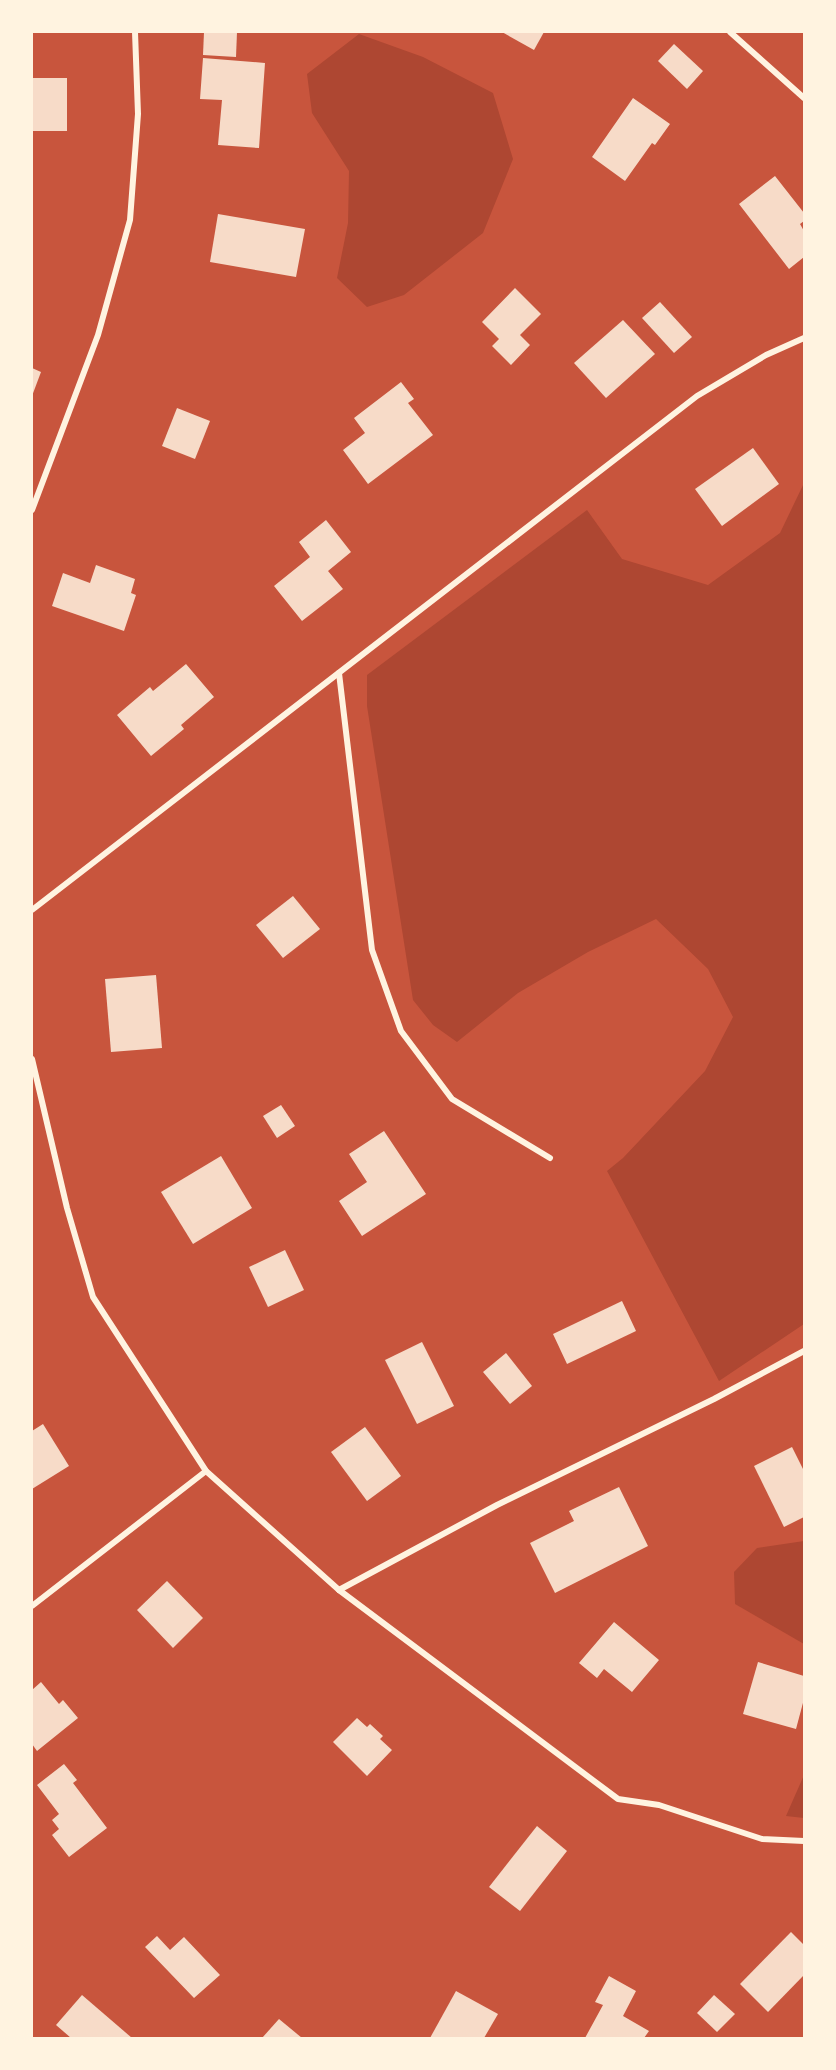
<svg xmlns="http://www.w3.org/2000/svg" width="836" height="2070" viewBox="0 0 836 2070" font-family="Cabin,sans-serif">
	<style>
		.green { fill: #ae4732 }
		.building { fill: #f7dbc8 }
		.lines { fill: none; stroke-linecap: round; stroke-linejoin: round }
		.minor { stroke: #fff3e0; stroke-width: 6 }
	</style>
	<rect width="100%" height="100%" fill="#c8553d"/>
	<!-- green -->
	<g class="green">
		<path d="M359,34L423,57L493,93L513,159L483,233L404,295L367,307L337,278L348,223L349,171L312,113L307,74Z"/>
		<path d="M804,483V1324L719,1381L607,1171L623,1158L705,1071L733,1017L708,969L656,919L588,952L518,993L457,1042L433,1025L413,1000L367,706V675L587,510L622,559L708,585L780,533Z"/>
		<path d="M804,1541V1644L735,1604L734,1572L757,1548Z"/>
		<path d="M804,1775V1818L786,1816Z"/>
	</g>
	<!-- building -->
	<g class="building">
		<path d="M204,32H237L236,57L203,55Z"/>
		<path d="M502,32H544L534,50Z"/>
		<path d="M674,44L703,71L687,89L658,61Z"/>
		<path d="M203,58L265,63L259,148L218,145L222,100L200,99Z"/>
		<rect x="32" y="78" width="35" height="53"/>
		<path d="M633,98L670,124L655,145L652,143L625,181L592,157Z"/>
		<path d="M775,176L804,213V221L800,224L804,231V257L789,269L739,204Z"/>
		<path d="M218,214L305,229L296,277L210,262Z"/>
		<path d="M515,288L541,314L520,335L530,345L511,365L492,346L499,339L482,322Z"/>
		<path d="M660,302L692,337L674,353L642,318Z"/>
		<path d="M623,320L655,354L606,398L574,363Z"/>
		<path d="M32,368L41,372L32,396Z"/>
		<path d="M401,382L414,399L408,403L433,435L368,484L343,450L365,433L354,418Z"/>
		<path d="M177,408L210,421L195,459L162,446Z"/>
		<path d="M753,448L779,484L722,526L695,489Z"/>
		<path d="M326,520L351,552L328,571L343,589L302,621L274,586L310,557L299,542Z"/>
		<path d="M96,565L135,579L131,593L136,595L124,631L52,606L63,573L90,583Z"/>
		<path d="M186,664L214,697L181,725L184,729L151,756L117,715L150,687L153,691Z"/>
		<path d="M293,896L320,929L283,958L256,925Z"/>
		<path d="M156,975L162,1048L111,1052L105,979Z"/>
		<path d="M281,1105L295,1126L277,1138L263,1116Z"/>
		<path d="M384,1131L426,1194L362,1236L339,1201L367,1182L349,1154Z"/>
		<path d="M221,1156L252,1208L193,1244L161,1192Z"/>
		<path d="M285,1250L304,1290L268,1307L249,1267Z"/>
		<path d="M622,1301L636,1331L567,1364L553,1334Z"/>
		<path d="M422,1342L454,1406L417,1424L385,1360Z"/>
		<path d="M506,1353L532,1386L510,1404L483,1372Z"/>
		<path d="M43,1424L69,1466L32,1489V1431Z"/>
		<path d="M365,1427L401,1476L367,1501L331,1452Z"/>
		<path d="M792,1447L804,1471V1517L784,1527L754,1466Z"/>
		<path d="M619,1487L648,1546L555,1593L530,1543L574,1521L569,1511Z"/>
		<path d="M167,1581L203,1618L173,1648L137,1610Z"/>
		<path d="M614,1622L659,1660L632,1692L604,1669L597,1678L579,1663Z"/>
		<path d="M758,1662L804,1676V1699L796,1729L743,1714Z"/>
		<path d="M41,1682L59,1704L63,1700L78,1718L37,1751L32,1744V1690Z"/>
		<path d="M357,1718L367,1727L370,1724L383,1736L380,1739L392,1750L367,1776L333,1742Z"/>
		<path d="M64,1764L77,1780L73,1783L107,1828L69,1857L52,1835L59,1829L52,1820L59,1814L37,1785Z"/>
		<path d="M537,1826L567,1851L520,1911L489,1887Z"/>
		<path d="M791,1932L804,1945V1975L768,2012L740,1984Z"/>
		<path d="M157,1936L170,1950L184,1937L220,1975L194,1998L145,1947Z"/>
		<path d="M609,1976L636,1991L623,2016L649,2031L644,2038H585L603,2005L595,2002Z"/>
		<path d="M456,1991L498,2014L484,2038H430Z"/>
		<path d="M82,1995L132,2038H71L56,2025Z"/>
		<path d="M714,1995L735,2014L717,2032L697,2013Z"/>
		<path d="M279,2019L302,2038H262Z"/>
	</g>
	<g class="lines">
		<!-- minor -->
		<g class="minor">
			<path d="M730,32L804,98"/>
			<path d="M32,510L98,335L130,220L138,114L135,32"/>
			<path d="M339,673L372,950L401,1031L452,1099L550,1158"/>
			<path d="M32,910L697,396L766,355L804,338"/>
			<path d="M32,1059L67,1208L93,1297L206,1471L339,1590L618,1799L659,1805L762,1839L804,1841"/>
			<path d="M339,1590L497,1505L714,1399L804,1351"/>
			<path d="M32,1606L206,1471"/>
		</g>
	</g>
	<!-- border -->
	<rect width="836" height="2070" fill="none" stroke="#fff3e0" stroke-width="66"/>
</svg>
